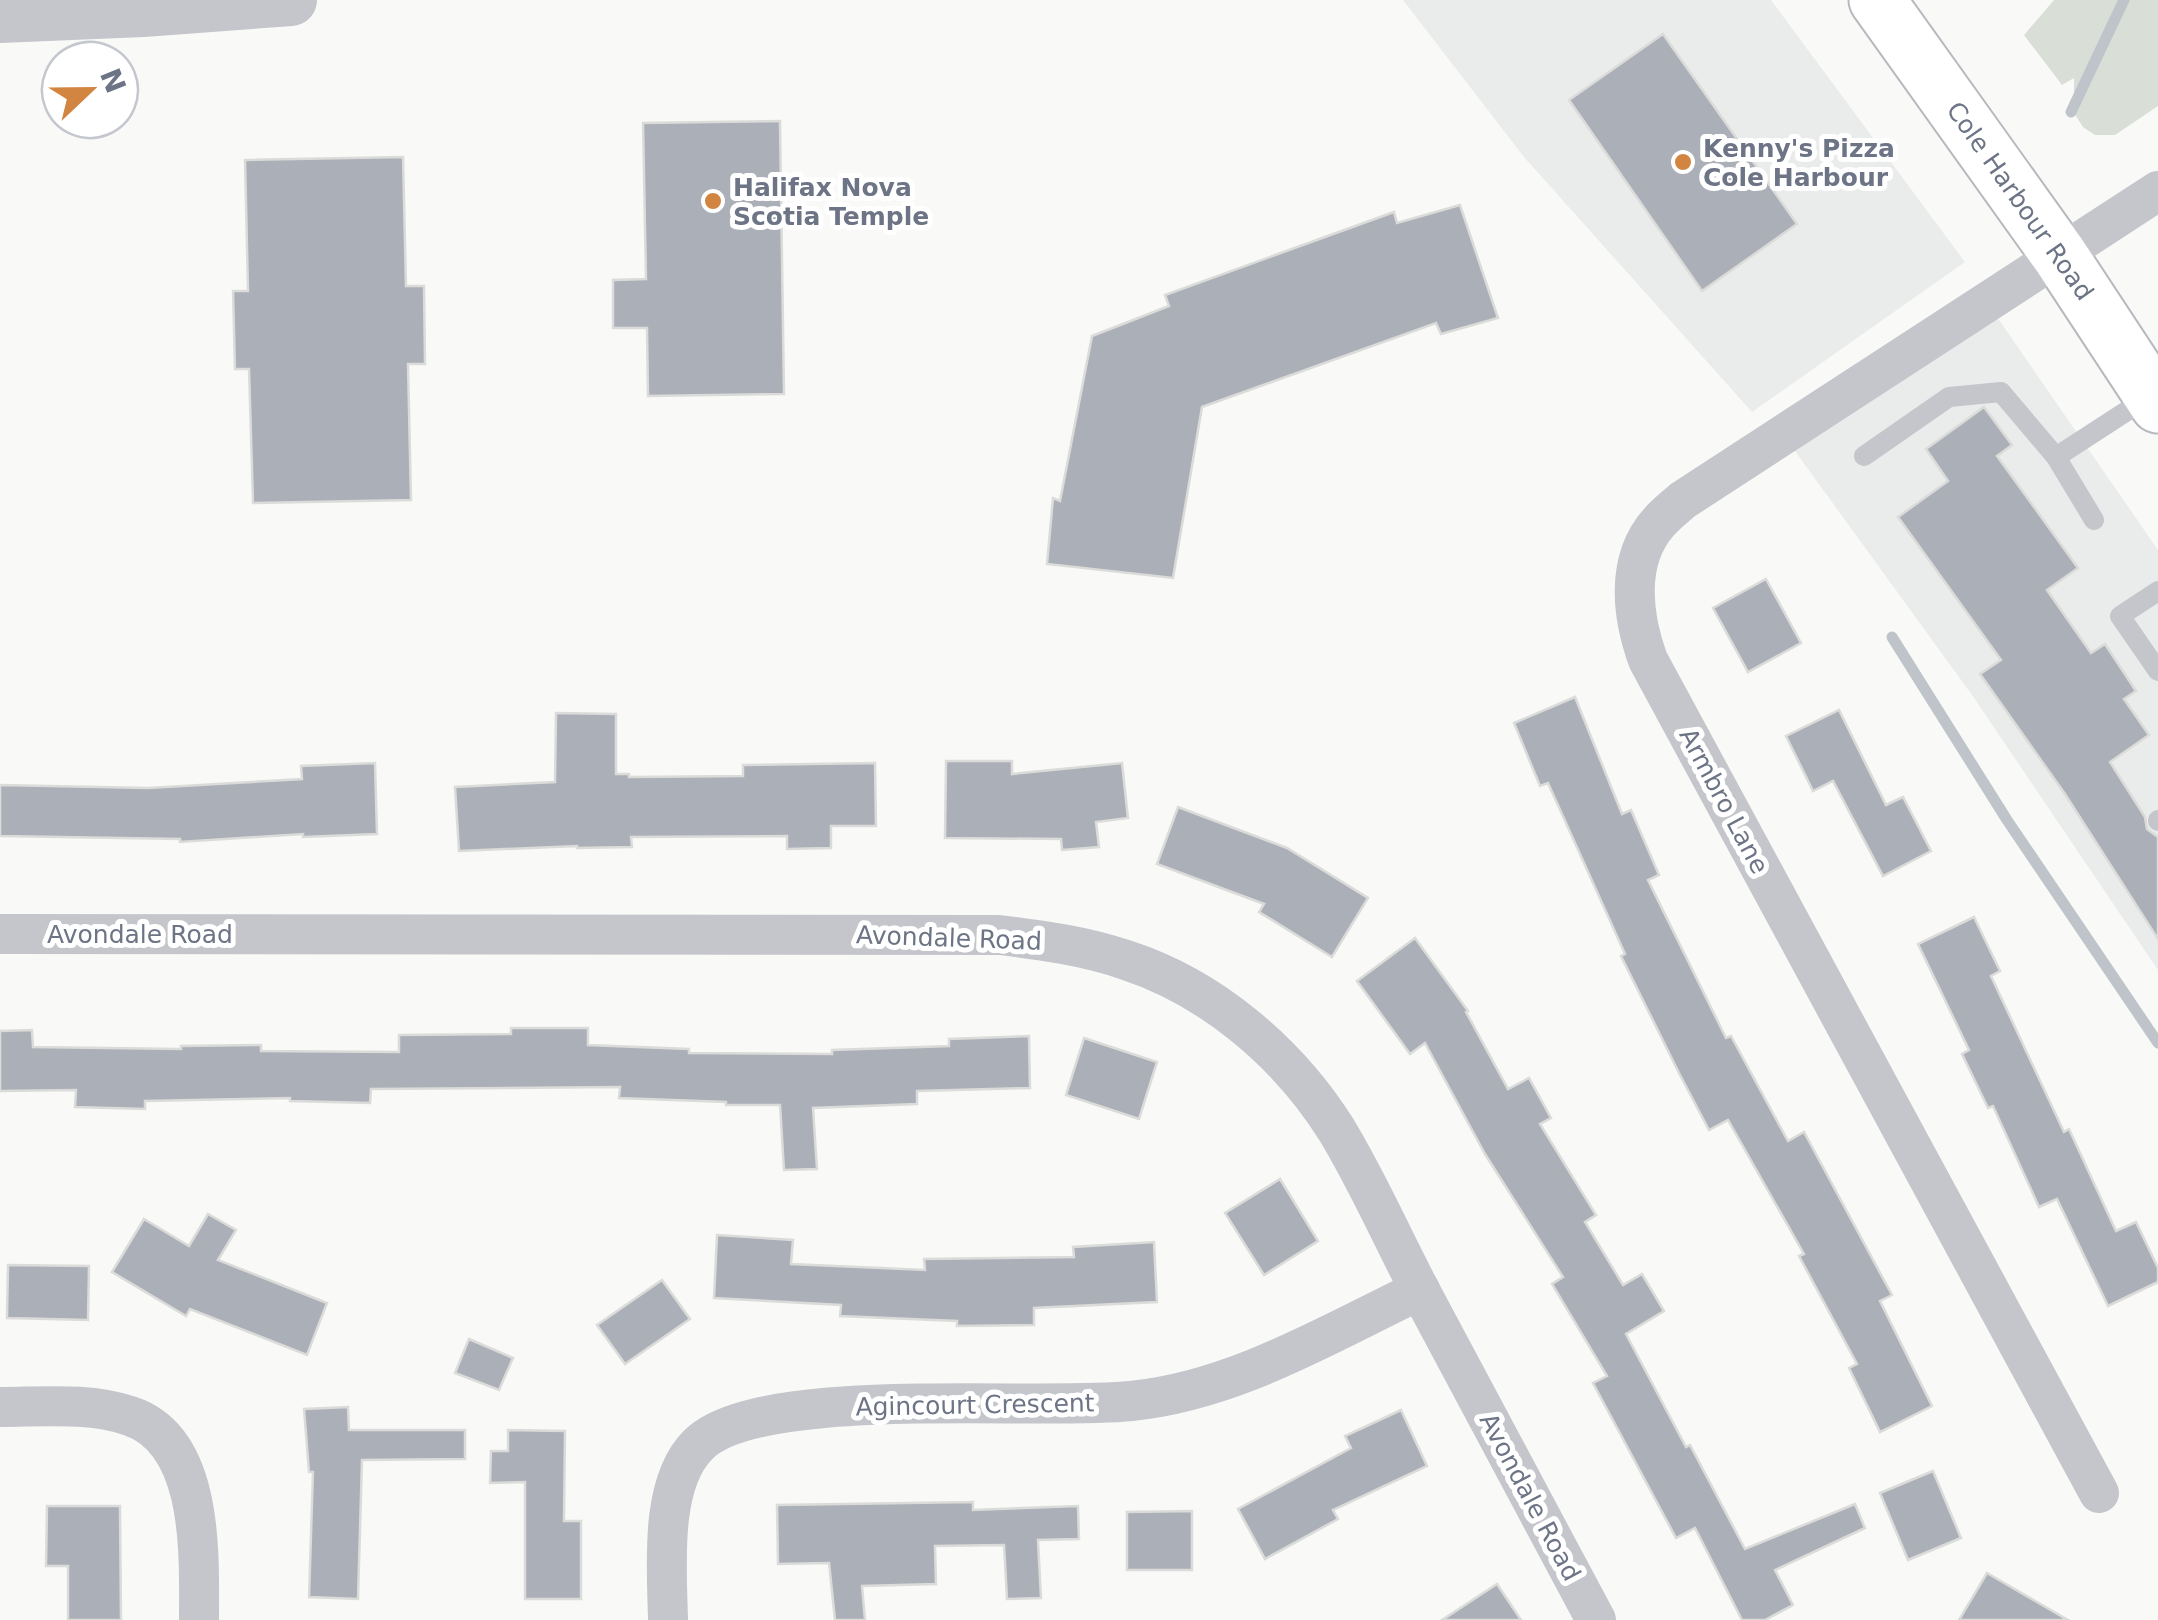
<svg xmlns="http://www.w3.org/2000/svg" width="2158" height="1620" viewBox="0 0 2158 1620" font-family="'DejaVu Sans',sans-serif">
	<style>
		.built { fill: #eaebeb }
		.green { fill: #d9ded7 }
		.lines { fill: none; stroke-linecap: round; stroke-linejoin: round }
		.stream { stroke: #bec4ca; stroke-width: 11 }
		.building { fill: #abafb7; stroke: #dbdcda; stroke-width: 2.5 }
		.secondary-casing { stroke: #b7b9bf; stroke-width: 59 }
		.service { stroke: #c4c6cb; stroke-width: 20 }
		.minor { stroke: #c4c6cb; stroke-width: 40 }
		.tertiary { stroke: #c4c6cb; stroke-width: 52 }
		.secondary { stroke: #fff; stroke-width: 55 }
		.poi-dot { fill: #d18540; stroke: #fff; stroke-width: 4 }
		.labels { text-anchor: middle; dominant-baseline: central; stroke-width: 10; stroke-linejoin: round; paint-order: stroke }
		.poi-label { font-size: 25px; font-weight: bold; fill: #6c7485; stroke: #fff; text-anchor: start }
		.street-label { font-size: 25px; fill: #6c7485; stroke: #fff }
	</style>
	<rect width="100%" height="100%" fill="#f9faf8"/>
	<!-- built -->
	<g class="built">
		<path d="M1403,0H1771L1965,262L1752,412L1524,157Z"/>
		<path d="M1997,317L2158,550V970L1972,695L1792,447Z"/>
	</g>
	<!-- green -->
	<path class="green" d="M2054,0H2158V106L2115,135H2095L2083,127L2074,113V78L2062,85L2024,35Z"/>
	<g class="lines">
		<!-- stream -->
		<g class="stream">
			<path d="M2071,112L2124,0"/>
			<path d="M1892,637L2007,820L2158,1043"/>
		</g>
	</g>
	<!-- building -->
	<g class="building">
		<path d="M1663,34L1797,224L1702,291L1569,100Z"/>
		<path d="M780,121L784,394L648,396L647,328H613V280L646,279L643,123Z"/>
		<path d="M403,157L406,286H424L425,364H408L411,500L253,503L249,369H235L233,291H248L245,160Z"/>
		<path d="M1460,205L1498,318L1441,334L1436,323L1202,407L1173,578L1047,564L1053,498L1060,501L1092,336L1169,306L1165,295L1394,212L1397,223Z"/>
		<path d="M1984,407L2012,445L1997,456L2078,568L2047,590L2091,653L2105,644L2136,691L2124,699L2149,735L2110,762L2145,817L2147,829L2158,837V939L2065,794L1980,674L2001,660L1898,517L1948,481L1926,449Z"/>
		<path d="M1766,579L1801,643L1748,672L1713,608Z"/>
		<path d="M1575,697L1622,814L1631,810L1659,875L1648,880L1726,1038L1731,1036L1788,1141L1804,1132L1892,1295L1880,1301L1932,1406L1880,1432L1849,1368L1857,1364L1799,1256L1804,1254L1728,1120L1709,1130L1680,1075L1621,956L1625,954L1548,783L1540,786L1514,723Z"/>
		<path d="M1839,710L1886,805L1903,797L1931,851L1883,876L1833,781L1813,791L1786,736Z"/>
		<path d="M556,713L616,714V774H629V777L743,776V765L875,763L876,826H831V848L787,849V836L631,837L632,847L577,848V846L459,851L455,787L555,782Z"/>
		<path d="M946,761H1012V774L1122,763L1128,818L1096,822L1099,847L1062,850L1061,839L945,838Z"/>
		<path d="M375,763L377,834L303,837V834L180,842V839L0,836V785L148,788L302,779L301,766Z"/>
		<path d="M1178,807L1287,848L1368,898L1332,957L1259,912L1264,904L1157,864Z"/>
		<path d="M1974,917L2000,971L1991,976L2064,1132L2069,1129L2116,1231L2136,1222L2158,1268V1282L2108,1306L2057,1199L2039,1207L1993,1106L1988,1108L1962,1054L1969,1050L1918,944Z"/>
		<path d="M1415,938L1468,1011L1466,1012L1508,1089L1529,1078L1551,1118L1540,1124L1596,1215L1585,1222L1623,1285L1642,1274L1664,1311L1626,1334L1686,1447L1690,1445L1745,1549L1855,1504L1865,1528L1775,1570L1793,1605L1765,1620H1742L1695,1528L1676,1538L1593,1383L1607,1376L1552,1284L1563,1277L1485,1154L1425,1043L1410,1054L1357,981Z"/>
		<path d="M511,1028H588V1045L689,1049V1053L832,1054V1050L949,1046V1039L1029,1036L1030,1088L917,1091V1104L813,1108L817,1169L784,1170L780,1105H726V1102L619,1098L620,1087L371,1089L370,1103L290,1101V1098L145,1101V1109L75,1107L76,1090L0,1091V1031L32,1030L33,1047L181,1049V1046L261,1045V1051L399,1052V1035L511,1034Z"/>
		<path d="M1084,1038L1157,1062L1139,1119L1066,1095Z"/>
		<path d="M1280,1179L1318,1241L1264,1275L1225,1213Z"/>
		<path d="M208,1214L236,1230L218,1260L327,1303L307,1355L190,1309L186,1316L112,1272L144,1219L189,1246Z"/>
		<path d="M717,1235L793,1240L791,1264L925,1270L924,1259L1074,1257L1073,1247L1154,1242L1157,1302L1034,1308V1325L957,1326V1321L840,1316L841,1305L714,1298Z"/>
		<path d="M8,1265L89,1266L88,1320L7,1318Z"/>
		<path d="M662,1280L690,1319L625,1364L597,1325Z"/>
		<path d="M469,1339L513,1358L499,1390L455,1373Z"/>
		<path d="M348,1407L349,1430H465V1459L362,1460L358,1599L309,1597L313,1472H309L304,1409Z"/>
		<path d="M1401,1410L1427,1466L1333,1510L1338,1519L1265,1559L1238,1509L1351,1448L1345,1436Z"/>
		<path d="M508,1430L565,1431L564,1521H581V1599H525V1482L490,1483L491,1451H508Z"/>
		<path d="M1933,1471L1961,1538L1908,1560L1880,1493Z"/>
		<path d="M973,1502V1510L1078,1506L1079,1539L1038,1540L1041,1598L1007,1599L1004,1545L935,1546L936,1584L862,1586L865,1620H835L829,1563L778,1564L777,1505Z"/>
		<path d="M47,1506H120L121,1620H68V1566H46Z"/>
		<path d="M1192,1511V1570H1127V1512Z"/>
		<path d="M1987,1573L2068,1620H1959Z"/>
		<path d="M1497,1584L1521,1620H1442Z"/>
	</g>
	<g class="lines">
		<!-- secondary casing -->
		<g class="secondary-casing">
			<path id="secondary" d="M1877,0L2060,256L2158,405"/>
		</g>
		<!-- service -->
		<g class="service">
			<path d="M1864,456L1949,397L2001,392L2056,457"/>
			<path d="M2094,520L2056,457L2150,396"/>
			<path d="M2158,591L2120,616L2158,671"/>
			<path d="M2158,821V820"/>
		</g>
		<!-- minor -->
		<g class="minor">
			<path d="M0,934L999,935C1042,940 1085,946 1126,960C1212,988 1288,1053 1336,1129C1369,1183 1394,1242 1424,1298C1481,1405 1539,1513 1596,1620"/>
			<path d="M0,1407C42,1407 89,1402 130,1416C205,1441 199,1556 199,1620"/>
			<path d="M2099,1493L1648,660C1632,616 1625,560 1659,522C1666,514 1675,507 1683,500L2158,191"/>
			<path d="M668,1620C667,1568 659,1484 698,1445C757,1384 1040,1411 1131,1401C1234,1391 1328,1334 1420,1290"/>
		</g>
		<!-- tertiary -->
		<path class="tertiary" d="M0,17L143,11L291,0"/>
		<!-- secondary -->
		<use href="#secondary" class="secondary"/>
	</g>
	<!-- markers -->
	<g class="poi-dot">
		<circle cx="1683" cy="162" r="10"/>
		<circle cx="713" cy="201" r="10"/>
	</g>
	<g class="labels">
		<!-- poi labels -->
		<g class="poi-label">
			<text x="1703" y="148">Kenny's Pizza<tspan x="1703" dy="29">Cole Harbour</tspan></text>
			<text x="733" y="187">Halifax Nova<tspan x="733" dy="29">Scotia Temple</tspan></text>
		</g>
		<!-- street labels -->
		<g class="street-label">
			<text transform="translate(2020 201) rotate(55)">Cole Harbour Road</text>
			<text transform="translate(1724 801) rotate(62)">Armbro Lane</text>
			<text x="140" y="934">Avondale Road</text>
			<text transform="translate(949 938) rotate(2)">Avondale Road</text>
			<text transform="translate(975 1405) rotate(-1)">Agincourt Crescent</text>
			<text transform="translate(1530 1497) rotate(62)">Avondale Road</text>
		</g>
	</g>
	<!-- north arrow -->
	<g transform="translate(90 90) rotate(68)"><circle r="48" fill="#ffffff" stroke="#c4c7ce" stroke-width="2.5"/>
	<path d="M0-8L18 38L0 25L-18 38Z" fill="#d18540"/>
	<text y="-15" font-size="28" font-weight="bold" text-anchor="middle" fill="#6c7485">N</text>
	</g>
</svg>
